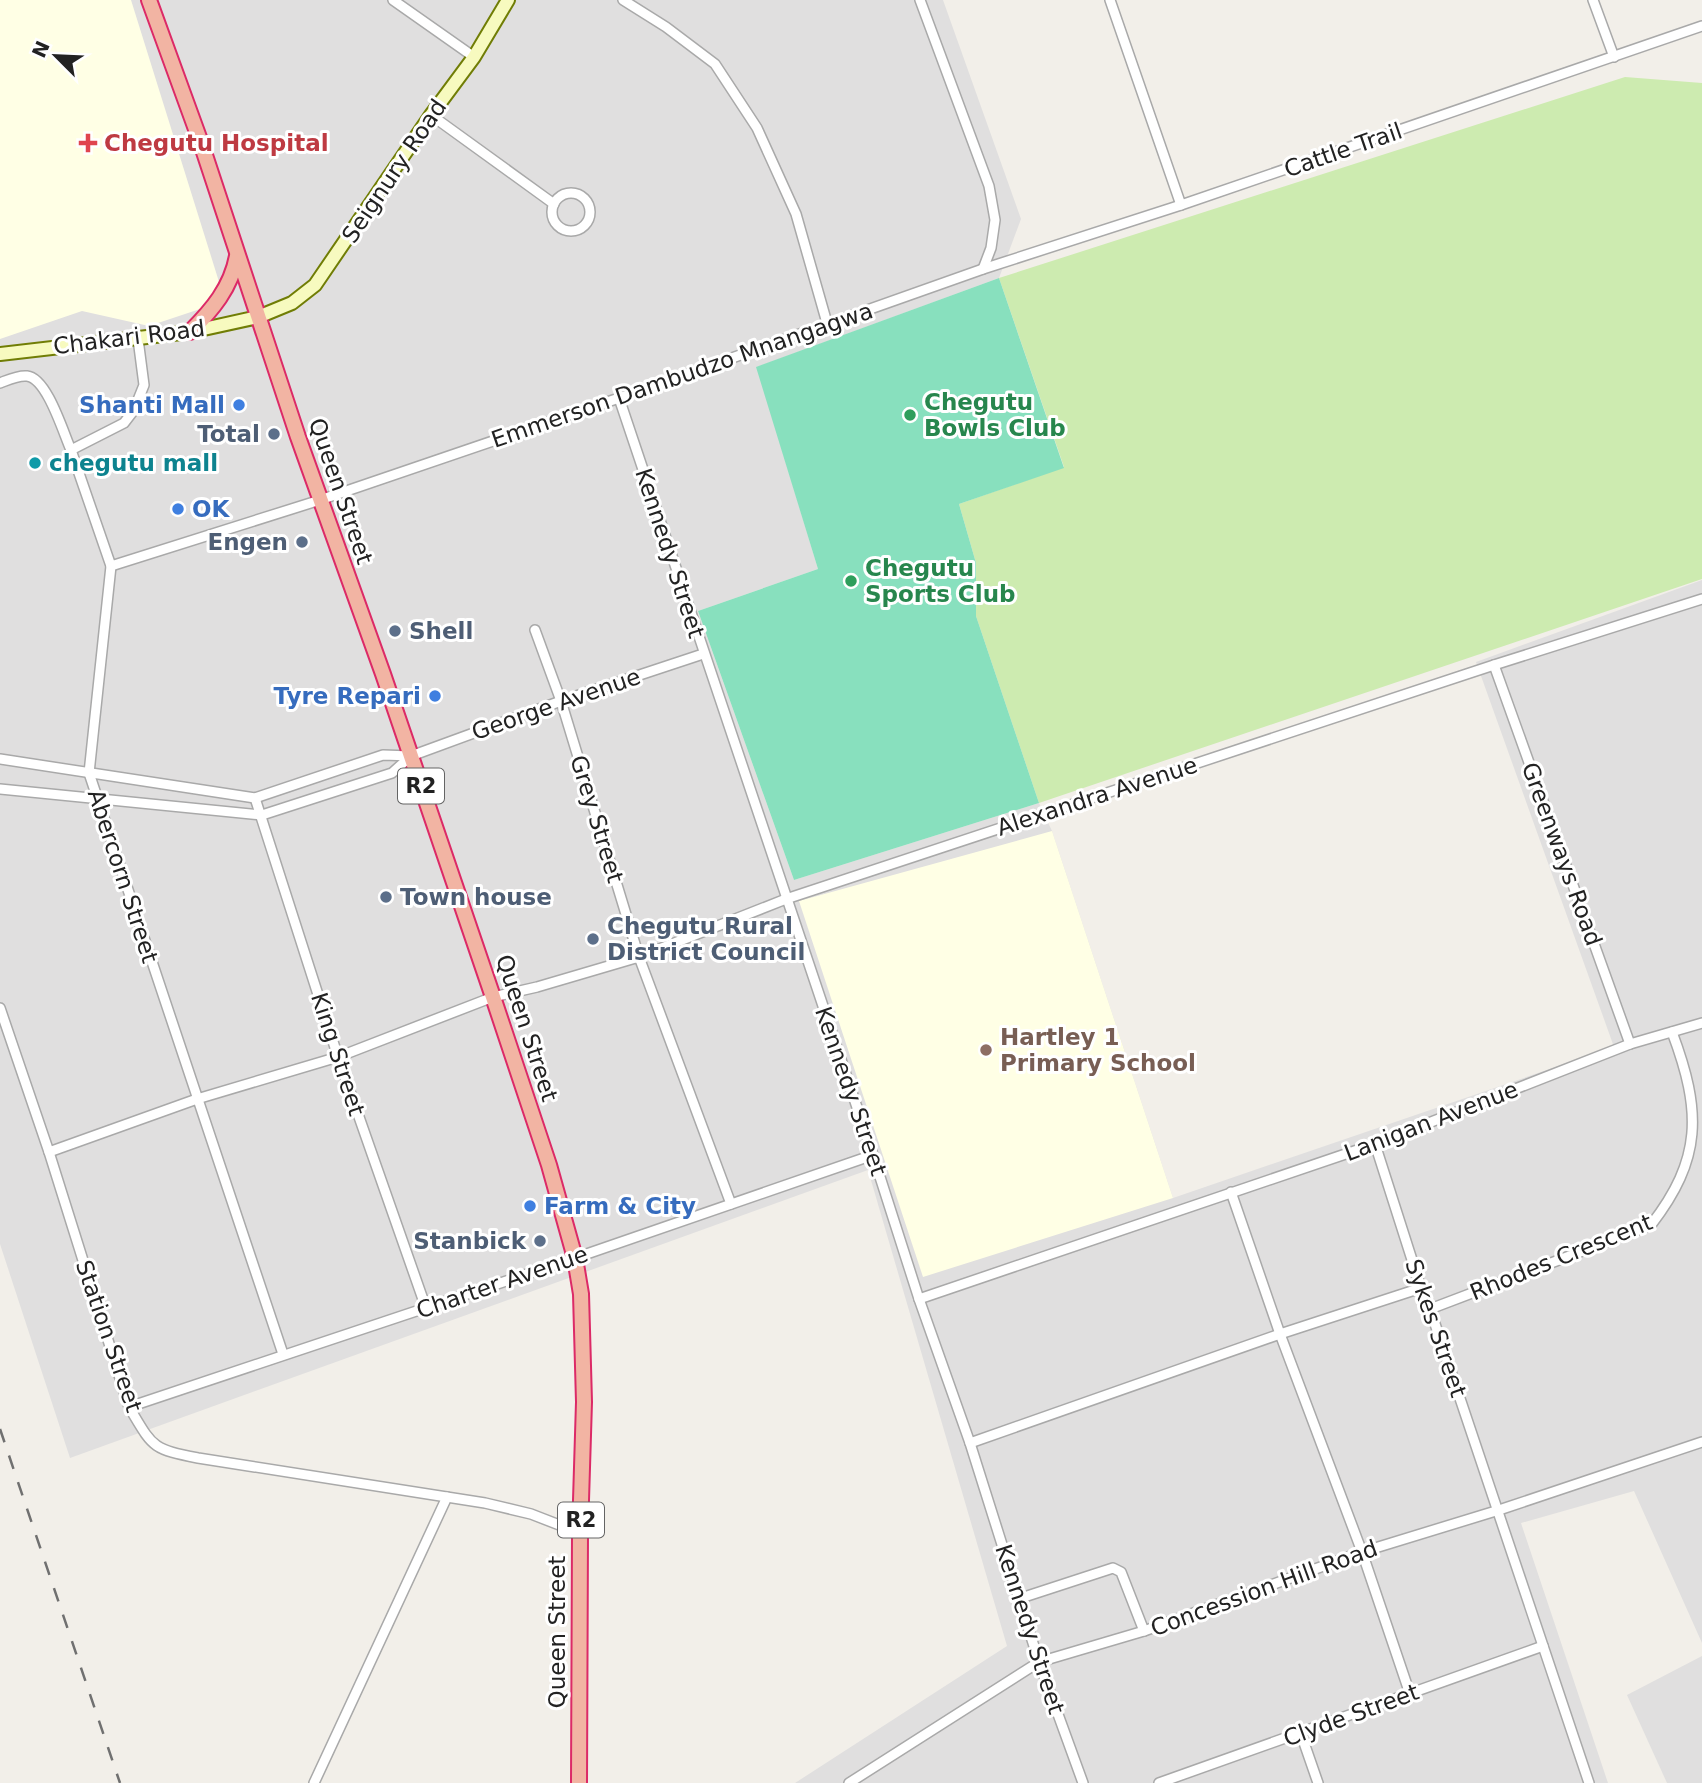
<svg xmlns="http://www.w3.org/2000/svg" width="1702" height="1783" viewBox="0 0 1702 1783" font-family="'DejaVu Sans',sans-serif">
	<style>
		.residential { fill: #e0dfdf }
		.education { fill: #ffffe5 }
		.grass { fill: #cdebb0 }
		.pitch { fill: #88e0be }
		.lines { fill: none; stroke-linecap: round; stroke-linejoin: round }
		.minor-casing { stroke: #a9a9a9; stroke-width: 12 }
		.secondary-casing { stroke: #707d05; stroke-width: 16 }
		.trunk-casing { stroke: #dc2a67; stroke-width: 18 }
		.minor { stroke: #fff; stroke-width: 9 }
		.secondary { stroke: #f7fabf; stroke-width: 12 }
		.trunk { stroke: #f2b4a3; stroke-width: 14 }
		.rail { stroke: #707070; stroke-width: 2.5; stroke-dasharray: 14 14; stroke-linecap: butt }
		.health-dot { fill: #e0444e; stroke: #fff; stroke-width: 2.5 }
		.shop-dot { fill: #3f7fe0; stroke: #fff; stroke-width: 2.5 }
		.leisure-dot { fill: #2e9e5b; stroke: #fff; stroke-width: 2.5 }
		.service-dot { fill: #5c6f8a; stroke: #fff; stroke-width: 2.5 }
		.culture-dot { fill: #0f9aa8; stroke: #fff; stroke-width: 2.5 }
		.education-dot { fill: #8d6e63; stroke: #fff; stroke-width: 2.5 }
		.labels { text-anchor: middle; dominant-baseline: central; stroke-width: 6; stroke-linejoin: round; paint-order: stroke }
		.shield { fill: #fff; stroke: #646464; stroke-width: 2 }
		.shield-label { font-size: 21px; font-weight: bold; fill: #222 }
		.health-label { font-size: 23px; font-weight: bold; fill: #be3a42; stroke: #fff; text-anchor: start }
		.street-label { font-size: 23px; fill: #222; stroke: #fff }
		.leisure-label { font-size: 23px; font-weight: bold; fill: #27864d; stroke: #fff; text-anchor: start }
		.shop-label { font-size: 23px; font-weight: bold; fill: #366cbe; stroke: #fff; text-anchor: end }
		.service-label { font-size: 23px; font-weight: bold; fill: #4e5e75; stroke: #fff; text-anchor: end }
		.culture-label { font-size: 23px; font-weight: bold; fill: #0d838f; stroke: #fff; text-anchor: start }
		.education-label { font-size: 23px; font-weight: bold; fill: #785e54; stroke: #fff; text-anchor: start }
	</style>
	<rect width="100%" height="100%" fill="#f2efe9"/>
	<!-- residential -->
	<g class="residential">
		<path d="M0,0H943L1021,219L999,278L757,367L818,569L698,611L794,880L1039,803L1052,831L1173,1198L1614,1047L1476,662L1702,580V1643L1634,1491L1521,1523L1608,1783H795L1007,1646L868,1170L70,1458L0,1244Z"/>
		<path d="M1702,1656V1783H1667L1627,1695Z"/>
	</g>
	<!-- education -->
	<g class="education">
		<path d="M0,0H131L220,285L209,306L149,326L82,311L0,339Z"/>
		<path d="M1052,831L1173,1198L923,1277L799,901Z"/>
	</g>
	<!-- grass -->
	<path class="grass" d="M1625,77L1702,83V579L1039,803L976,616V563L959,504L1064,467L999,278Z"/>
	<!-- pitch -->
	<path class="pitch" d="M999,278L1064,468L959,504L976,563V616L1039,803L794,880L698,611L818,569L756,367Z"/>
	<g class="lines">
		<!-- minor casing -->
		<g class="minor-casing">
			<g id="minor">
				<path d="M393,0L474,57"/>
				<path d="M623,0L666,27L715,64L757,128L796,214L827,323"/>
				<path d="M920,0L989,186L995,220L991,248L983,269"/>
				<path d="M1110,0L1181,205"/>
				<path d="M1593,0L1614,57"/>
				<path d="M431,115L554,204"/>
				<circle cx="571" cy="212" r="19"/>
				<path d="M138,339L144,385L134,410L124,423L71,450L111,566L89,773L283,1354"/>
				<path d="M0,383C8,380 18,375 27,376C47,378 63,432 71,450"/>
				<path d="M619,398L873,1155L919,1299L970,1443L1039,1662L1083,1783"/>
				<path d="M111,566L320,500L619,398L983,269L1181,205L1702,26"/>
				<path d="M535,630L561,701L639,957L731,1204"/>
				<path d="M1494,665L1630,1044"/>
				<path d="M0,759L255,798L383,755L411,756"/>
				<path d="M0,789L262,815L392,773L411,756L561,701L703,654"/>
				<path d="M255,798L338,1057L426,1308"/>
				<path d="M0,1008L49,1152L129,1407C153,1447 151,1449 198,1458L485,1503L531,1514L580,1533"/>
				<path d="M1375,1144L1421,1288L1430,1309L1589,1783"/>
				<path d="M49,1152L197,1099L338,1057L493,997L537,987L639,957L786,899L1494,665L1702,599"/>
				<path d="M1231,1192L1280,1334L1362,1552L1410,1694"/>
				<path d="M919,1299L1375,1144L1630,1044L1702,1023"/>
				<path d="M1430,1309L1651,1225C1702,1159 1702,1112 1672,1032"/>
				<path d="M129,1407L575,1258L873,1155"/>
				<path d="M970,1443L1280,1334L1421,1288"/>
				<path d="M1018,1599L1113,1568L1121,1572L1144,1631"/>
				<path d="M1301,1734L1318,1783"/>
				<path d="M314,1783L447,1497"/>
				<path d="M849,1783L1039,1662L1144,1631L1362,1552L1499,1510L1702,1442"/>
				<path d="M1159,1783L1543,1646"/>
			</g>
		</g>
		<!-- secondary casing -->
		<g class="secondary-casing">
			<path id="secondary" d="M0,354L190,332L258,317L292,303L315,285L431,115L474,57L508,0"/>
		</g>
		<!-- trunk casing -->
		<g class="trunk-casing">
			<g id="trunk">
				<path d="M149,0L201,143L298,437L383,674L493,997L549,1165L575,1258L581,1294L584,1402L580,1533L579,1783"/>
				<path d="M190,332C212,310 231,288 237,256"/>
			</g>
		</g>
		<!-- minor -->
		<use href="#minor" class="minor"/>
		<!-- secondary -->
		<use href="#secondary" class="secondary"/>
		<!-- trunk -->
		<use href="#trunk" class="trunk"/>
		<!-- rail -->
		<path class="rail" d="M0,1429L120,1783"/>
	</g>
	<!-- markers -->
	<path class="health-dot" d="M84.5 132.5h7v7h7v7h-7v7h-7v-7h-7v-7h7z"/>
	<g class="shop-dot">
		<circle cx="239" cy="405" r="7"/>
		<circle cx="178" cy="509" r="7"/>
		<circle cx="435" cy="696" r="7"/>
		<circle cx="530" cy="1206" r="7"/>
	</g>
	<g class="leisure-dot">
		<circle cx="910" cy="415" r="7"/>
		<circle cx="851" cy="581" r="7"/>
	</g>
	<g class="service-dot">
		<circle cx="274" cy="434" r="7"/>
		<circle cx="302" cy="542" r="7"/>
		<circle cx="395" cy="631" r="7"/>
		<circle cx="386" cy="897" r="7"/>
		<circle cx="593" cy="939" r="7"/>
		<circle cx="540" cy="1241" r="7"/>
	</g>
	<circle class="culture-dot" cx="35" cy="463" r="7"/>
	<circle class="education-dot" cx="986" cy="1050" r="7"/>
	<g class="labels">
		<!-- shield labels -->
		<g class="shield">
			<rect x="398" y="768.5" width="46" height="35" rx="5"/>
			<rect x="558" y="1502.5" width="46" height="35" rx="5"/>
		</g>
		<g class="shield-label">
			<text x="421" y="786">R2</text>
			<text x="581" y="1520">R2</text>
		</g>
		<!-- health labels -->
		<g class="health-label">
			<text x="104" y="143">Chegutu Hospital</text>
		</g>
		<!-- street labels -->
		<g class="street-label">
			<text transform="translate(1343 150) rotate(-19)">Cattle Trail</text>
			<text transform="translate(394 171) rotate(-56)">Seignury Road</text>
			<text transform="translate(129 337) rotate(-7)">Chakari Road</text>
			<text transform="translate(682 375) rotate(-19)">Emmerson Dambudzo Mnangagwa</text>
			<text transform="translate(341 491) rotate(71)">Queen Street</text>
			<text transform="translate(670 553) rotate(72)">Kennedy Street</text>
			<text transform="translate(556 704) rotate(-19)">George Avenue</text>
			<text transform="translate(1097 796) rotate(-18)">Alexandra Avenue</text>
			<text transform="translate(597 819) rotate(73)">Grey Street</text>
			<text transform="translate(1562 854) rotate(70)">Greenways Road</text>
			<text transform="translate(123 876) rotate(72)">Abercorn Street</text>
			<text transform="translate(527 1028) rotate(72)">Queen Street</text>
			<text transform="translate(338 1054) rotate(72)">King Street</text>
			<text transform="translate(851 1091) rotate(71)">Kennedy Street</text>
			<text transform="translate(1431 1121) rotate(-21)">Lanigan Avenue</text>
			<text transform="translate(1561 1257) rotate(-22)">Rhodes Crescent</text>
			<text transform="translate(502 1282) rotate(-19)">Charter Avenue</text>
			<text transform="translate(1436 1328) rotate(71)">Sykes Street</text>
			<text transform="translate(109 1336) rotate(71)">Station Street</text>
			<text transform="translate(1264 1588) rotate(-20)">Concession Hill Road</text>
			<text transform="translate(1030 1629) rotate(72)">Kennedy Street</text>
			<text transform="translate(557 1632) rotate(-90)">Queen Street</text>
			<text transform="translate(1351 1715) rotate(-20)">Clyde Street</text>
		</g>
		<!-- leisure labels -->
		<g class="leisure-label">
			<text x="924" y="402">Chegutu<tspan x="924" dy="26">Bowls Club</tspan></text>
			<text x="865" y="568">Chegutu<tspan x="865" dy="26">Sports Club</tspan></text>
		</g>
		<!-- shop labels -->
		<g class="shop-label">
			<text x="225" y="405">Shanti Mall</text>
			<text x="192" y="509" text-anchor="start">OK</text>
			<text x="421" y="696">Tyre Repari</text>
			<text x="544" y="1206" text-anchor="start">Farm &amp; City</text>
		</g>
		<!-- service labels -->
		<g class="service-label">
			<text x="260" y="434">Total</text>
			<text x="288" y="542">Engen</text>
			<text x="409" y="631" text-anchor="start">Shell</text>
			<text x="400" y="897" text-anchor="start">Town house</text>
			<text x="607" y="926" text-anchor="start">Chegutu Rural<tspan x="607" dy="26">District Council</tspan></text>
			<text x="526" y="1241">Stanbick</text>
		</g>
		<!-- culture labels -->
		<g class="culture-label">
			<text x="49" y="463">chegutu mall</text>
		</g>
		<!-- education labels -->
		<g class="education-label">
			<text x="1000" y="1037">Hartley 1<tspan x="1000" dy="26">Primary School</tspan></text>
		</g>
	</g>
	<!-- north arrow -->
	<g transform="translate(56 56) rotate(294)" stroke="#ffffff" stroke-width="5" paint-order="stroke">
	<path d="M0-5L12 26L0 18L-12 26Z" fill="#222222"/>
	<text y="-10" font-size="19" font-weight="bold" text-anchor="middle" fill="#222222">N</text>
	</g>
</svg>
